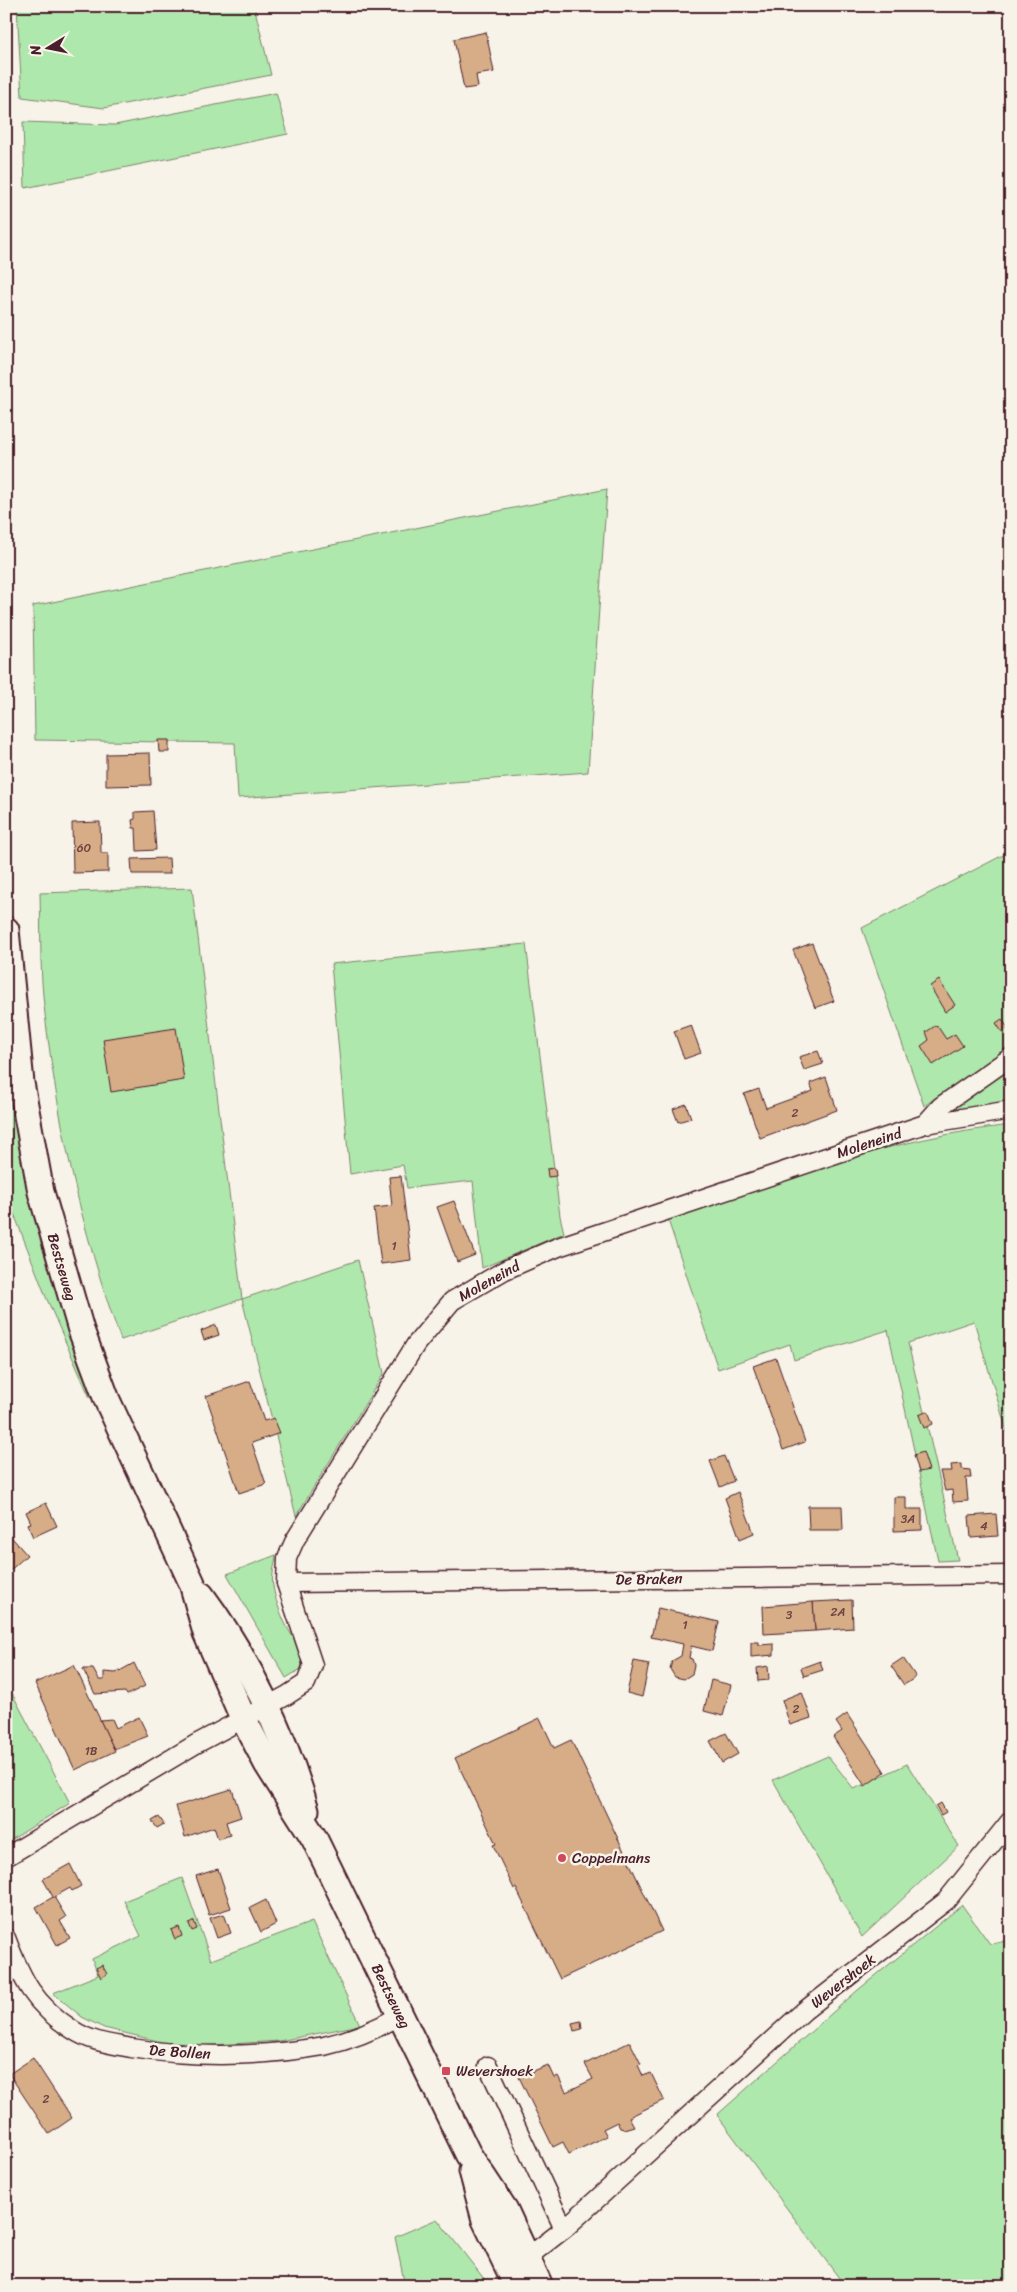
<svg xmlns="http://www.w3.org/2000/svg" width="1017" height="2292" viewBox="0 0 1017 2292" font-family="Sriracha,sans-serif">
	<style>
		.green { fill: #afe8ac; stroke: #7c846c }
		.building { fill: #d6ad87; stroke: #4a1f2b }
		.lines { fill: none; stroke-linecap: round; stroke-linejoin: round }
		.minor-casing { stroke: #4a1f2b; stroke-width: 21 }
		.secondary-casing { stroke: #4a1f2b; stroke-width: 29 }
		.minor { stroke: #f7f3e8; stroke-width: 18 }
		.secondary { stroke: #f7f3e8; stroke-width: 25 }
		.poi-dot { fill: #d1495b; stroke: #f7f3e8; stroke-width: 2 }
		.labels { text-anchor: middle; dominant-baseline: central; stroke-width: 5; stroke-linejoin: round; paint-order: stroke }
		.number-label { font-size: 12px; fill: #6d4242 }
		.street-label { font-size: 15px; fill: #4a1f2b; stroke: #f7f3e8 }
		.poi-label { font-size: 15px; fill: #4a1f2b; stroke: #f7f3e8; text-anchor: start }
	</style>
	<rect width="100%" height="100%" fill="#f7f3e8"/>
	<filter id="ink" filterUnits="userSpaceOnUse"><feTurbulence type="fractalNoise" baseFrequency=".02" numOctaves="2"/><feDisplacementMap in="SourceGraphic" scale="10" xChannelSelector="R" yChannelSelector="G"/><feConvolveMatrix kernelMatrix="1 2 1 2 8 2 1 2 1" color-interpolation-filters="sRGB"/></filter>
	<g filter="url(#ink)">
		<!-- green -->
		<g class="green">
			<path d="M17,6H254L271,75L104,108L22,97Z"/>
			<path d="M276,93L288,134L25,188L23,122L115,125Z"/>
			<path d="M607,489L588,772L238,798L235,743L35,740L33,606Z"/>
			<path d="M1011,851V1046L924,1106L862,928Z"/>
			<path d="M192,888L242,1299L358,1260L384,1373L296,1516L242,1299L121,1340C81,1231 55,1112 43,996C40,962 41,927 40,893Z"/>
			<path d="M526,944L560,1216L564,1233L482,1268L473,1181L407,1188L403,1165L350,1174L331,964Z"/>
			<path d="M6,1050L98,1396L90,1398L46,1297L13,1211L6,1179Z"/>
			<path d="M1011,1067V1102L956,1109L957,1106Z"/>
			<path d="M1011,1125V1445L974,1321L908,1343L958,1560L938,1561L888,1330L794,1360L790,1344L718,1369L667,1217C779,1179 892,1138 1011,1125Z"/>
			<path d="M276,1555C275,1565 271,1577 273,1586C275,1599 280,1612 285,1623C293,1641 306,1647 301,1669L286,1678L227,1574Z"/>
			<path d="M6,1682L70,1803L6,1843Z"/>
			<path d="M828,1756L854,1789L907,1764L959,1846L862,1937L773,1780Z"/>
			<path d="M182,1878L211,1960L312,1922L360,2025L279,2041L197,2046L162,2042L104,2028L82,2017L53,1993L98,1975L92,1959L141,1936L124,1901Z"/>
			<path d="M962,1905L990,1944L1011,1940V2286H845L717,2115L858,1990Z"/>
			<path d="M437,2219L485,2280L488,2286H405L395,2237Z"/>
		</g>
		<!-- building -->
		<g class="building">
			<path d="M486,32L494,72L476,75L478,87L464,89L454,39Z"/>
			<path d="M158,740H169V752H159Z"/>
			<path d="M150,753L151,785L106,786V754Z"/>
			<path d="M153,811L156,850L137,851L136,828H133L132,820L135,819V812Z"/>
			<path d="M100,822L101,853H108V872L73,873L72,823Z"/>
			<path d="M169,858L170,874H132L131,859Z"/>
			<path d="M812,943L834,1001L815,1008L793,950Z"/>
			<path d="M939,980L955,1005L945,1012L930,986Z"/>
			<path d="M1002,1019L1008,1028L1002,1032L996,1023Z"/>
			<path d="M691,1025L701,1053L684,1059L674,1031Z"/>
			<path d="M935,1026L938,1027L946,1039L955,1034L963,1046L933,1065L921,1046L929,1040L926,1032Z"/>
			<path d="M176,1028L184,1080L111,1092L103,1039Z"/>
			<path d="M818,1051L823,1064L804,1070L799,1057Z"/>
			<path d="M826,1077L837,1110L760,1138L744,1094L759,1089L766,1108L813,1091L810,1083Z"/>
			<path d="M686,1104L691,1118L678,1122L673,1109Z"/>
			<path d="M555,1168L556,1176L548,1177L547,1169Z"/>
			<path d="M401,1176L411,1260L381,1264L374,1208L392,1206L389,1177Z"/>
			<path d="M454,1201L475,1255L457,1262L437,1207Z"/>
			<path d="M216,1325L219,1335L204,1340L201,1331Z"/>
			<path d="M776,1358L805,1442L783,1450L753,1366Z"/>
			<path d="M250,1381L264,1421L274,1418L280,1433L252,1443L266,1484L239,1493L206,1396Z"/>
			<path d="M928,1411L933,1424L924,1428L919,1415Z"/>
			<path d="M923,1452L929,1470L919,1472L914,1455Z"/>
			<path d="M724,1456L734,1481L720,1487L710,1461Z"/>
			<path d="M962,1464V1469L970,1470L971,1478H966L968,1501L953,1502L952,1490L945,1491L940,1471H952L951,1465Z"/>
			<path d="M738,1492L754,1533L740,1539L725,1498Z"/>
			<path d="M894,1497H906V1509H922V1530L894,1531Z"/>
			<path d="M46,1503L57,1526L33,1537L27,1524L31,1523L26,1512Z"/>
			<path d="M808,1506H842L843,1530H809Z"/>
			<path d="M996,1514L998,1536L971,1538L969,1516Z"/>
			<path d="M7,1532L27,1555L6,1574V1533Z"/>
			<path d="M852,1600L853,1628L815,1631L813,1602Z"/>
			<path d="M813,1602L815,1631L764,1634L763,1606Z"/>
			<path d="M658,1608L719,1622L712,1651L691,1646L689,1658L692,1659L694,1665L692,1674L684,1679L675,1677L670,1669L672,1661L681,1656L683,1644L651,1637Z"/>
			<path d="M751,1642H759V1645L774,1644V1655L751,1657Z"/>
			<path d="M903,1658L916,1677L904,1685L891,1666Z"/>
			<path d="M634,1661L649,1664L642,1697L627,1693Z"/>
			<path d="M820,1661L823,1670L804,1676L801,1668Z"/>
			<path d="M134,1663L145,1686L127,1695L125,1692L95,1694L83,1669H93L99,1680H104V1672L116,1673Z"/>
			<path d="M74,1665L115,1751L75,1770L35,1683Z"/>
			<path d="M768,1666L769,1680L758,1681L757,1668Z"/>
			<path d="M711,1680L731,1685L723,1716L704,1711Z"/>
			<path d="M802,1692L811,1718L790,1725L782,1700Z"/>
			<path d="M847,1714L885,1772L865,1786L833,1737L842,1731L836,1722Z"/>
			<path d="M139,1717L148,1736L114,1749L100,1720L112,1719L116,1728Z"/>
			<path d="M540,1718L554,1748L571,1740L662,1931L560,1979L516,1888L514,1889L493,1845L496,1844L455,1758Z"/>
			<path d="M726,1733L738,1754L722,1763L710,1741Z"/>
			<path d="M232,1789L241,1817L226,1822L230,1835L218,1839L214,1827L185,1837L176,1806Z"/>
			<path d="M941,1803L946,1812L941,1815L936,1806Z"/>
			<path d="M159,1817L164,1824L157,1828L152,1821Z"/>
			<path d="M70,1864L81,1886L72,1891L70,1888L54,1897L66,1917L60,1921L70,1938L57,1945L36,1907L53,1897L43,1879Z"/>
			<path d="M218,1869L231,1908L209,1915L196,1876Z"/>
			<path d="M266,1900L276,1924L261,1932L250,1908Z"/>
			<path d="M224,1914L231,1933L217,1938L210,1918Z"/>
			<path d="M194,1921L197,1929L192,1931L189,1924Z"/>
			<path d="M179,1927L182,1936L175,1939L171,1930Z"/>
			<path d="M102,1965L107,1974L101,1978L96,1968Z"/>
			<path d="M581,2021L582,2029L574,2031L572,2023Z"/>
			<path d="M630,2042L641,2064L638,2065L643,2076L651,2073L664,2100L629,2117L634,2126L624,2129L620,2128L617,2122L603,2129L607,2136L569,2154L563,2142L553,2147L519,2077L548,2065L554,2078L558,2076L566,2092L593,2079L585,2064Z"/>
			<path d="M33,2058L72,2118L49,2134L9,2074Z"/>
		</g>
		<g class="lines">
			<!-- minor casing -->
			<g class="minor-casing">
				<g id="minor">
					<path d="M925,1124L941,1106L1011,1057"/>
					<path d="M286,1583L1011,1575"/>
					<path d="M6,1857L196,1744L286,1696L306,1683L313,1665L286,1583L287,1558L295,1540L416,1344L452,1301L505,1270L558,1247L925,1124L1011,1110"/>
					<path d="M6,1938C22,1980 34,2005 73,2030C91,2042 111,2044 131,2048C195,2058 260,2057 324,2046C351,2040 377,2029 401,2015"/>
					<path d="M488,2066L564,2229"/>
					<path d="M519,2264L564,2229L804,2011L946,1901L1011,1820"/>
				</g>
			</g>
			<!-- secondary casing -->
			<g class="secondary-casing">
				<g id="secondary">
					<path d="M6,930L21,1083L41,1192L81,1330L107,1400L192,1583L206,1633L243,1718L267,1764L314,1838L468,2154L505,2210L540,2286"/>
					<path d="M201,1595C247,1657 285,1735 306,1810"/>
					<path d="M472,2171L485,2220L517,2286"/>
				</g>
			</g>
			<!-- minor -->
			<use href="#minor" class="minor"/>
			<!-- secondary -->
			<use href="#secondary" class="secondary"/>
		</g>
	</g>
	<!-- markers -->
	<g class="poi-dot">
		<circle cx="562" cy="1858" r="5"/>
		<rect x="441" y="2066" width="10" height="10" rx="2.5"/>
	</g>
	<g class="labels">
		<!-- number labels -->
		<g class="number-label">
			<text x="84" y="848">60</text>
			<text x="795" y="1113">2</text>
			<text x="394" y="1246">1</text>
			<text x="908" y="1519">3A</text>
			<text x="984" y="1526">4</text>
			<text x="838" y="1612">2A</text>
			<text x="789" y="1615">3</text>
			<text x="685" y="1625">1</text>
			<text x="796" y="1709">2</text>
			<text x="91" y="1751">1B</text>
			<text x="46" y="2099">2</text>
		</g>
		<!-- street labels -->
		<g class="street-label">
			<text transform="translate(869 1143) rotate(-18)">Moleneind</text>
			<text transform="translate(62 1267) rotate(74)">Bestseweg</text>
			<text transform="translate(489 1281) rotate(-29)">Moleneind</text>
			<text transform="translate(649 1579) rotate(-1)">De Braken</text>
			<text transform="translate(843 1981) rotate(-38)">Wevershoek</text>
			<text transform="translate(391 1996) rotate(64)">Bestseweg</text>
			<text transform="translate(180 2052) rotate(4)">De Bollen</text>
		</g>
		<!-- poi labels -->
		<g class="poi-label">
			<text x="572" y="1858">Coppelmans</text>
			<text x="456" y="2071">Wevershoek</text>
		</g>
	</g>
	<!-- margin -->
	<rect width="1017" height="2292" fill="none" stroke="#f7f3e8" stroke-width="25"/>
	<rect x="12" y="12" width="992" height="2267" fill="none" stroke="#4a1f2b" stroke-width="2" filter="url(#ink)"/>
	<!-- north arrow -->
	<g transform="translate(48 48) rotate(260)" stroke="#f7f3e8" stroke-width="4" paint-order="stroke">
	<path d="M0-4L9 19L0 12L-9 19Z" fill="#4a1f2b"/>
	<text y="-8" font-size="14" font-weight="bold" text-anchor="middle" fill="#4a1f2b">N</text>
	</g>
</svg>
